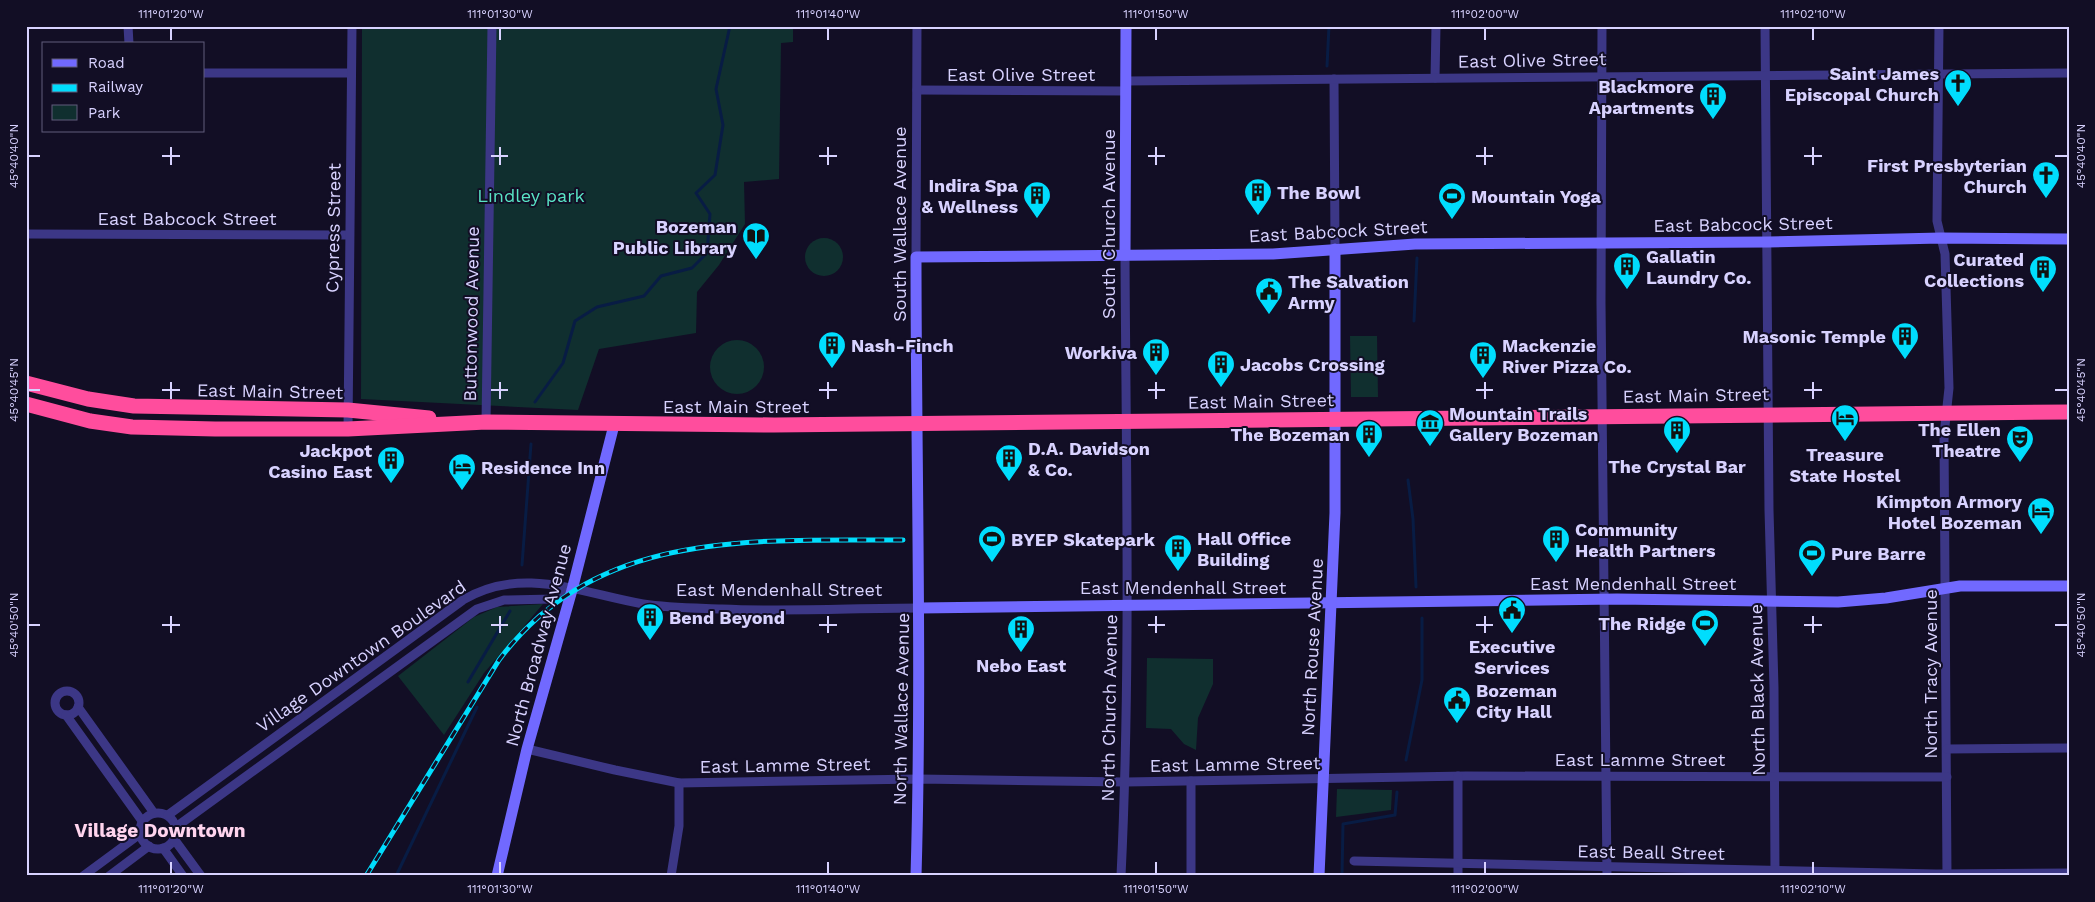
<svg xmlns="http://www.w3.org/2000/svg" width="2095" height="902" viewBox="0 0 2095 902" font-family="'Work Sans',sans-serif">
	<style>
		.green { fill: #102f2f }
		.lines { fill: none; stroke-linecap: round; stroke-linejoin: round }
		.stream { stroke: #081c44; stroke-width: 3 }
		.street { stroke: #3c3786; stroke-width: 9 }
		.secondary { stroke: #7169ff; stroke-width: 11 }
		.highway { stroke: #ff4d9d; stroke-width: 15 }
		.rail-casing { stroke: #00ddfd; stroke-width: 5 }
		.rail { stroke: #120e25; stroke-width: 3; stroke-dasharray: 9; stroke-linecap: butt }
		.ticks { fill: none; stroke: #d8d2ff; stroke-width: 2 }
		.labels { text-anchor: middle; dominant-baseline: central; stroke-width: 4; stroke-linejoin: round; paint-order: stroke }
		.street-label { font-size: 18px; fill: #d8d2ff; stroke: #120e25 }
		.poi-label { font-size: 18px; font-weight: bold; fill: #d8d2ff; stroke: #120e25; text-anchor: start }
		.park-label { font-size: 18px; fill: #59e4c5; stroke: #120e25 }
		.neighbourhood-label { font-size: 19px; font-weight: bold; fill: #ffd4ee; stroke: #120e25 }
		.neatline { fill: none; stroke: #d8d2ff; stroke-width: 2 }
		.ticks-label { font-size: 12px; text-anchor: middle; fill: #d8d2ff }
	</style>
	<rect width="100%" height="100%" fill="#120e25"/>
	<!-- green -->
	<g class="green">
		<path d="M362,26H855V28H793V42L781,43L779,179L744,182L745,224L719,265L697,292L696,333L599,349L578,410L361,399Z"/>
		<circle cx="824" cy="257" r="19"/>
		<path d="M1350,336H1377L1378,397H1351Z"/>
		<circle cx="737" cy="367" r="27"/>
		<path d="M543,604L484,673L444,735L398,676L474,617L497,607Z"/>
		<path d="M1147,658L1213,659V684L1198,718L1196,750L1184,744L1171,729L1146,728Z"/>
		<path d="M1337,789L1392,790L1391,810L1336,817Z"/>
	</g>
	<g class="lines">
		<!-- stream -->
		<g class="stream">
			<path d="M1327,66L1329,26"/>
			<path d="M1414,321L1417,258"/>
			<path d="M535,402L563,363L575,321L597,307L644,296L661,276L692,268L707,253L710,214L696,193L715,175L723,125L716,89L730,26"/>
			<path d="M1408,480L1413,519L1416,587"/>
			<path d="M522,565L531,444"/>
			<path d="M468,682L510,611"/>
			<path d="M1406,760L1422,680V618"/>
			<path d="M396,876L477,707"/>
			<path d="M1342,876L1343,824L1395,815L1397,792"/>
		</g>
		<!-- street -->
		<g class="street">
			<path d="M128,26L129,44"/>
			<path d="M1602,26L1601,303L1607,876"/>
			<path d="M1765,26L1769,510L1774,688L1775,876"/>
			<path d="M1939,26L1937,221L1945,254L1949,388L1944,435L1947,876"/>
			<path d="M204,73H351"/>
			<path d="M1435,78L1436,26"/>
			<path d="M1334,79L1335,249"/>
			<path d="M1126,81L2069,73"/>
			<path d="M917,90L1126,91"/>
			<path d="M26,234L348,235"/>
			<path d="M916,257L917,26"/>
			<path d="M486,422L492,26"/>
			<path d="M348,429L352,26"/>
			<circle cx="67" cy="703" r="12"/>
			<path d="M78,707L154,813"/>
			<path d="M66,715L142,821"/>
			<path d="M527,749L615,770L679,783L919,779L1126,782L1466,776L1947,777"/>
			<path d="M1947,749L2069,748"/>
			<path d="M1458,776V876"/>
			<circle cx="158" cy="831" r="18"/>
			<path d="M168,815L463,600C522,565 580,593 643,604C669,608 696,608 722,609C788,612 854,608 920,608"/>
			<path d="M176,827L477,609L504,600L553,599L572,590"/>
			<path d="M174,839L201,876"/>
			<path d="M163,848L183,876"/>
			<path d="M1354,861L1936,874L2069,873"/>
			<path d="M83,876L140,834"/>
			<path d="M109,876L149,846"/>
			<path d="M671,876L679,826V783"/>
			<path d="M1121,876C1131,669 1126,462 1125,255"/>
			<path d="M1191,876V781"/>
		</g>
		<!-- secondary -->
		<g class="secondary">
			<path d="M1125,255L1126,26"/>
			<path d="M920,608L1617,599L1838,602L1886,598L1960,586H2069"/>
			<path d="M497,876L527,749L572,590L614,425"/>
			<path d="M916,876C922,669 916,463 916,257L1273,254L1415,244L1768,242L1941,238L2069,239"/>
			<path d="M1319,876L1335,513V249"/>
		</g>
		<!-- highway -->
		<g class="highway">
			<path d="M26,383L88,399L134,406L348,410L429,418"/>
			<path d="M26,404L90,421L132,427L215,429H348L486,422L774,425L2069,412"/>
		</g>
		<!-- rail casing -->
		<g class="rail-casing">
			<path id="rail" d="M366,876L499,660C598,527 755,541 903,540"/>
		</g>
		<!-- rail -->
		<use href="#rail" class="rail"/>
	</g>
	<!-- ticks -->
	<path class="ticks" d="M171,28V40M500,28V40M828,28V40M1156,28V40M1485,28V40M1813,28V40M171,147V165M500,147V165M828,147V165M1156,147V165M1485,147V165M1813,147V165M28,156H40M162,156H180M491,156H508M819,156H837M1148,156H1165M1476,156H1493M1804,156H1822M2055,156H2068M171,382V399M500,382V399M828,382V399M1156,382V399M1485,382V399M1813,382V399M28,390H40M162,390H180M491,390H508M819,390H837M1148,390H1165M1476,390H1493M1804,390H1822M2055,390H2068M171,616V633M500,616V633M828,616V633M1156,616V633M1485,616V633M1813,616V633M28,625H40M162,625H180M491,625H508M819,625H837M1148,625H1165M1476,625H1493M1804,625H1822M2055,625H2068M171,862V874M500,862V874M828,862V874M1156,862V874M1485,862V874M1813,862V874"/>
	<!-- icons -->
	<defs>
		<g id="church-pin" transform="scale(1.4375)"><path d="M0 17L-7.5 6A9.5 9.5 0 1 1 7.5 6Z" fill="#00ddfd" stroke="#120e25"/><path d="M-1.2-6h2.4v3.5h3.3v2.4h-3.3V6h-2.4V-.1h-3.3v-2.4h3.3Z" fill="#111"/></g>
		<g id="building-pin" transform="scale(1.4375)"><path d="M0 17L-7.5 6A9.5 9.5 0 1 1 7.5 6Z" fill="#00ddfd" stroke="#120e25"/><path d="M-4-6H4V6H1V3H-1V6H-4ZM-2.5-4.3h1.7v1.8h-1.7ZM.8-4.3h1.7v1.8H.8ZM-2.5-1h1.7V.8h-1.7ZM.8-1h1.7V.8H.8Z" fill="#111"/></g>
		<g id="stadium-pin" transform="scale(1.4375)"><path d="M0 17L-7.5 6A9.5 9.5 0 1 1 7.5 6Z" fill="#00ddfd" stroke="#120e25"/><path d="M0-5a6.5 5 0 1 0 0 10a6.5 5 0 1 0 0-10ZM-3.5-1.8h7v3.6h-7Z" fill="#111"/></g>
		<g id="library-pin" transform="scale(1.4375)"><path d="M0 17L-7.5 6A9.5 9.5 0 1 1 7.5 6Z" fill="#00ddfd" stroke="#120e25"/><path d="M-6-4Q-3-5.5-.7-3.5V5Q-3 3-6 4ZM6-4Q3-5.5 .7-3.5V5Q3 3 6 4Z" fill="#111"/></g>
		<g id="civic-pin" transform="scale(1.4375)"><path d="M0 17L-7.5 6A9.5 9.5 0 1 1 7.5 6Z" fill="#00ddfd" stroke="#120e25"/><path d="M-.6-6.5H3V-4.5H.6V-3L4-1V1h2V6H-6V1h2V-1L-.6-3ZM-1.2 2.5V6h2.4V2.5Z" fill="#111"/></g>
		<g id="hotel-pin" transform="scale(1.4375)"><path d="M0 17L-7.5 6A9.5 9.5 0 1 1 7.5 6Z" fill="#00ddfd" stroke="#120e25"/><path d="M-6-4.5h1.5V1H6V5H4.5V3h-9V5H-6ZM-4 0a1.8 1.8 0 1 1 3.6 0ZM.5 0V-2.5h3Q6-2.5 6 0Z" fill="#111"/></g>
		<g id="museum-pin" transform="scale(1.4375)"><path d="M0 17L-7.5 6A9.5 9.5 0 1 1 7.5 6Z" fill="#00ddfd" stroke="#120e25"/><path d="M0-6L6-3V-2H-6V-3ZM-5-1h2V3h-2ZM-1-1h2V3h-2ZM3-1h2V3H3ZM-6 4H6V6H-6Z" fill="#111"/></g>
		<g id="theatre-pin" transform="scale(1.4375)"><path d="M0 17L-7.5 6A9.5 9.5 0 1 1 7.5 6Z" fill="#00ddfd" stroke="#120e25"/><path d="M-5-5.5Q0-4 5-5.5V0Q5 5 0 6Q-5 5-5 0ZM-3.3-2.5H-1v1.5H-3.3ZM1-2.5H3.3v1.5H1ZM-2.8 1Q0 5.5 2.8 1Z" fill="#111"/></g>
	</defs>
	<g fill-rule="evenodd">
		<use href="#church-pin" x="1958" y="83"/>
		<use href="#building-pin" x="1713" y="96"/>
		<use href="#church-pin" x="2046" y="175"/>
		<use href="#building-pin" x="1258" y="192"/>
		<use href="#building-pin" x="1037" y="195"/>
		<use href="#stadium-pin" x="1452" y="196"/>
		<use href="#library-pin" x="756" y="236"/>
		<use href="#building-pin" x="1627" y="266"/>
		<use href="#building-pin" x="2043" y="269"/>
		<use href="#civic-pin" x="1269" y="291"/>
		<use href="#building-pin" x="1905" y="336"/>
		<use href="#building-pin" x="832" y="345"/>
		<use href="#building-pin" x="1156" y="352"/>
		<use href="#building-pin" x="1483" y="355"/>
		<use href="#building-pin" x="1221" y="364"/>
		<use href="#hotel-pin" x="1845" y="418"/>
		<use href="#museum-pin" x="1430" y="423"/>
		<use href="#building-pin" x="1677" y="430"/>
		<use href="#building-pin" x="1369" y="434"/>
		<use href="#theatre-pin" x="2020" y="439"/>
		<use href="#building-pin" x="1009" y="458"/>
		<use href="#building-pin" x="391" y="460"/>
		<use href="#hotel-pin" x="462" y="467"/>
		<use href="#hotel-pin" x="2041" y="511"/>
		<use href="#stadium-pin" x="992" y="539"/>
		<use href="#building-pin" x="1556" y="539"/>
		<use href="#building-pin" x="1178" y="548"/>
		<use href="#stadium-pin" x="1812" y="553"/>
		<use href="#civic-pin" x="1512" y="610"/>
		<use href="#building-pin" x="650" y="617"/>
		<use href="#stadium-pin" x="1705" y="623"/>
		<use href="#building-pin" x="1021" y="629"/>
		<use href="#civic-pin" x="1457" y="700"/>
	</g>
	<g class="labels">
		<!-- street labels -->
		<g class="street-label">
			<text transform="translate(1532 60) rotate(-1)">East Olive Street</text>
			<text x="1021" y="74">East Olive Street</text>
			<text x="187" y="218">East Babcock Street</text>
			<text transform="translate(899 224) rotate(-90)">South Wallace Avenue</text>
			<text transform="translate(1108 224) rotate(-90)">South Church Avenue</text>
			<text transform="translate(1743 224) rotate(-1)">East Babcock Street</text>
			<text transform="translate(333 228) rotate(-89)">Cypress Street</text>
			<text transform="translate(1338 231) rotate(-3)">East Babcock Street</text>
			<text transform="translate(471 314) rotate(-89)">Buttonwood Avenue</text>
			<text transform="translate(270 391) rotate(1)">East Main Street</text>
			<text transform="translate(1696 395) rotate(-1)">East Main Street</text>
			<text transform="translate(1261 401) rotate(-1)">East Main Street</text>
			<text x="736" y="406">East Main Street</text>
			<text x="1633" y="583">East Mendenhall Street</text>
			<text x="1183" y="587">East Mendenhall Street</text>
			<text x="779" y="589">East Mendenhall Street</text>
			<text transform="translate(538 645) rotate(-75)">North Broadway Avenue</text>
			<text transform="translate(1312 647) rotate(-87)">North Rouse Avenue</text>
			<text transform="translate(361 656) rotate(-35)">Village Downtown Boulevard</text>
			<text transform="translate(1930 674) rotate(-90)">North Tracy Avenue</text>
			<text transform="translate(1757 690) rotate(-91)">North Black Avenue</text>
			<text transform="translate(1109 708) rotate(-89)">North Church Avenue</text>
			<text transform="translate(901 709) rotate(-89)">North Wallace Avenue</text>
			<text x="1640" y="759">East Lamme Street</text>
			<text transform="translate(1235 764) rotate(-1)">East Lamme Street</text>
			<text transform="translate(785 765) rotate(-1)">East Lamme Street</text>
			<text transform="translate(1651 852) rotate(1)">East Beall Street</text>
		</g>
		<!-- poi labels -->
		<g class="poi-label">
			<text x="1939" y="73" text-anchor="end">Saint James<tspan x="1939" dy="21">Episcopal Church</tspan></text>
			<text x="1694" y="86" text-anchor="end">Blackmore<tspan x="1694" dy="21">Apartments</tspan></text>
			<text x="2027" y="165" text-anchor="end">First Presbyterian<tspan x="2027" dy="21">Church</tspan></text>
			<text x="1018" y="185" text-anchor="end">Indira Spa<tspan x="1018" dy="21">&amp; Wellness</tspan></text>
			<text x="1277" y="192">The Bowl</text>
			<text x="1471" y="196">Mountain Yoga</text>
			<text x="737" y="226" text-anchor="end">Bozeman<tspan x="737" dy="21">Public Library</tspan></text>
			<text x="1646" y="256">Gallatin<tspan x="1646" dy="21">Laundry Co.</tspan></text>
			<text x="2024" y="259" text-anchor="end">Curated<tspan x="2024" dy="21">Collections</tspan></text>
			<text x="1288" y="281">The Salvation<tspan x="1288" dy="21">Army</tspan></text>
			<text x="1886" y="336" text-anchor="end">Masonic Temple</text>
			<text x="851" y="345">Nash-Finch</text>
			<text x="1502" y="345">Mackenzie<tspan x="1502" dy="21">River Pizza Co.</tspan></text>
			<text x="1137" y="352" text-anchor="end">Workiva</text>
			<text x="1240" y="364">Jacobs Crossing</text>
			<text x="1449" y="413">Mountain Trails<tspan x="1449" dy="21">Gallery Bozeman</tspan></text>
			<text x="2001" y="429" text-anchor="end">The Ellen<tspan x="2001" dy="21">Theatre</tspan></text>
			<text x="1350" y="434" text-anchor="end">The Bozeman</text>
			<text x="1028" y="448">D.A. Davidson<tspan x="1028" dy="21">&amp; Co.</tspan></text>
			<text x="372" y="450" text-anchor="end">Jackpot<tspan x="372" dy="21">Casino East</tspan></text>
			<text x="1845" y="454" text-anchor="middle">Treasure<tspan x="1845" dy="21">State Hostel</tspan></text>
			<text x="1677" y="466" text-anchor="middle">The Crystal Bar</text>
			<text x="481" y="467">Residence Inn</text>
			<text x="2022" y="501" text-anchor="end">Kimpton Armory<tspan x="2022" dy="21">Hotel Bozeman</tspan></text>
			<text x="1575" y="529">Community<tspan x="1575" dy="21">Health Partners</tspan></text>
			<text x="1197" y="538">Hall Office<tspan x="1197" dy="21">Building</tspan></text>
			<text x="1011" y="539">BYEP Skatepark</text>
			<text x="1831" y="553">Pure Barre</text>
			<text x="669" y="617">Bend Beyond</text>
			<text x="1686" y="623" text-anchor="end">The Ridge</text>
			<text x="1512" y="646" text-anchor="middle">Executive<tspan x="1512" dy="21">Services</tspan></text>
			<text x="1021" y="665" text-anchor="middle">Nebo East</text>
			<text x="1476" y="690">Bozeman<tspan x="1476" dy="21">City Hall</tspan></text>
		</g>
		<!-- park labels -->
		<g class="park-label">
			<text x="531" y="195">Lindley park</text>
		</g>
		<!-- neighbourhood labels -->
		<g class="neighbourhood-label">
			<text x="160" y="830">Village Downtown</text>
		</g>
	</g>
	<!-- border -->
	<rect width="2095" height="902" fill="none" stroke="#120e25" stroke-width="55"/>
	<!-- legend -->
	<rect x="42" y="42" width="162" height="90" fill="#120e25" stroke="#615c7c"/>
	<rect x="52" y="59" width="25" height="8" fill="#7169ff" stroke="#615c7c"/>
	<text x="88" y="68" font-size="15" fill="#d8d2ff">Road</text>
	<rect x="52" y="84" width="25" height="8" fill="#00ddfd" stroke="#615c7c"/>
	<text x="88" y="92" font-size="15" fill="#d8d2ff">Railway</text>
	<rect x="52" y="105" width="25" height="15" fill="#102f2f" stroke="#615c7c"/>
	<text x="88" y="118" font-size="15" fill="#d8d2ff">Park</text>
	<rect x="28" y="28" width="2040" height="846" class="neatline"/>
	<g class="ticks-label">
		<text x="171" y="18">111°01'20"W</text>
		<text x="500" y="18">111°01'30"W</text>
		<text x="828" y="18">111°01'40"W</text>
		<text x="1156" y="18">111°01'50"W</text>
		<text x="1485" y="18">111°02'00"W</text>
		<text x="1813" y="18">111°02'10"W</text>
		<text transform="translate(2081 156) rotate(-90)" y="4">45°40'40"N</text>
		<text transform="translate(14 156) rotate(-90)" y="4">45°40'40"N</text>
		<text transform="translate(2081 390) rotate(-90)" y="4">45°40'45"N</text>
		<text transform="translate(14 390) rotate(-90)" y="4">45°40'45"N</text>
		<text transform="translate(2081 625) rotate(-90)" y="4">45°40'50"N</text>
		<text transform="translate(14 625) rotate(-90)" y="4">45°40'50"N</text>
		<text x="171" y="893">111°01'20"W</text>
		<text x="500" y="893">111°01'30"W</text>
		<text x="828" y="893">111°01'40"W</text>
		<text x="1156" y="893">111°01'50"W</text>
		<text x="1485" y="893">111°02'00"W</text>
		<text x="1813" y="893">111°02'10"W</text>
	</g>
</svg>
